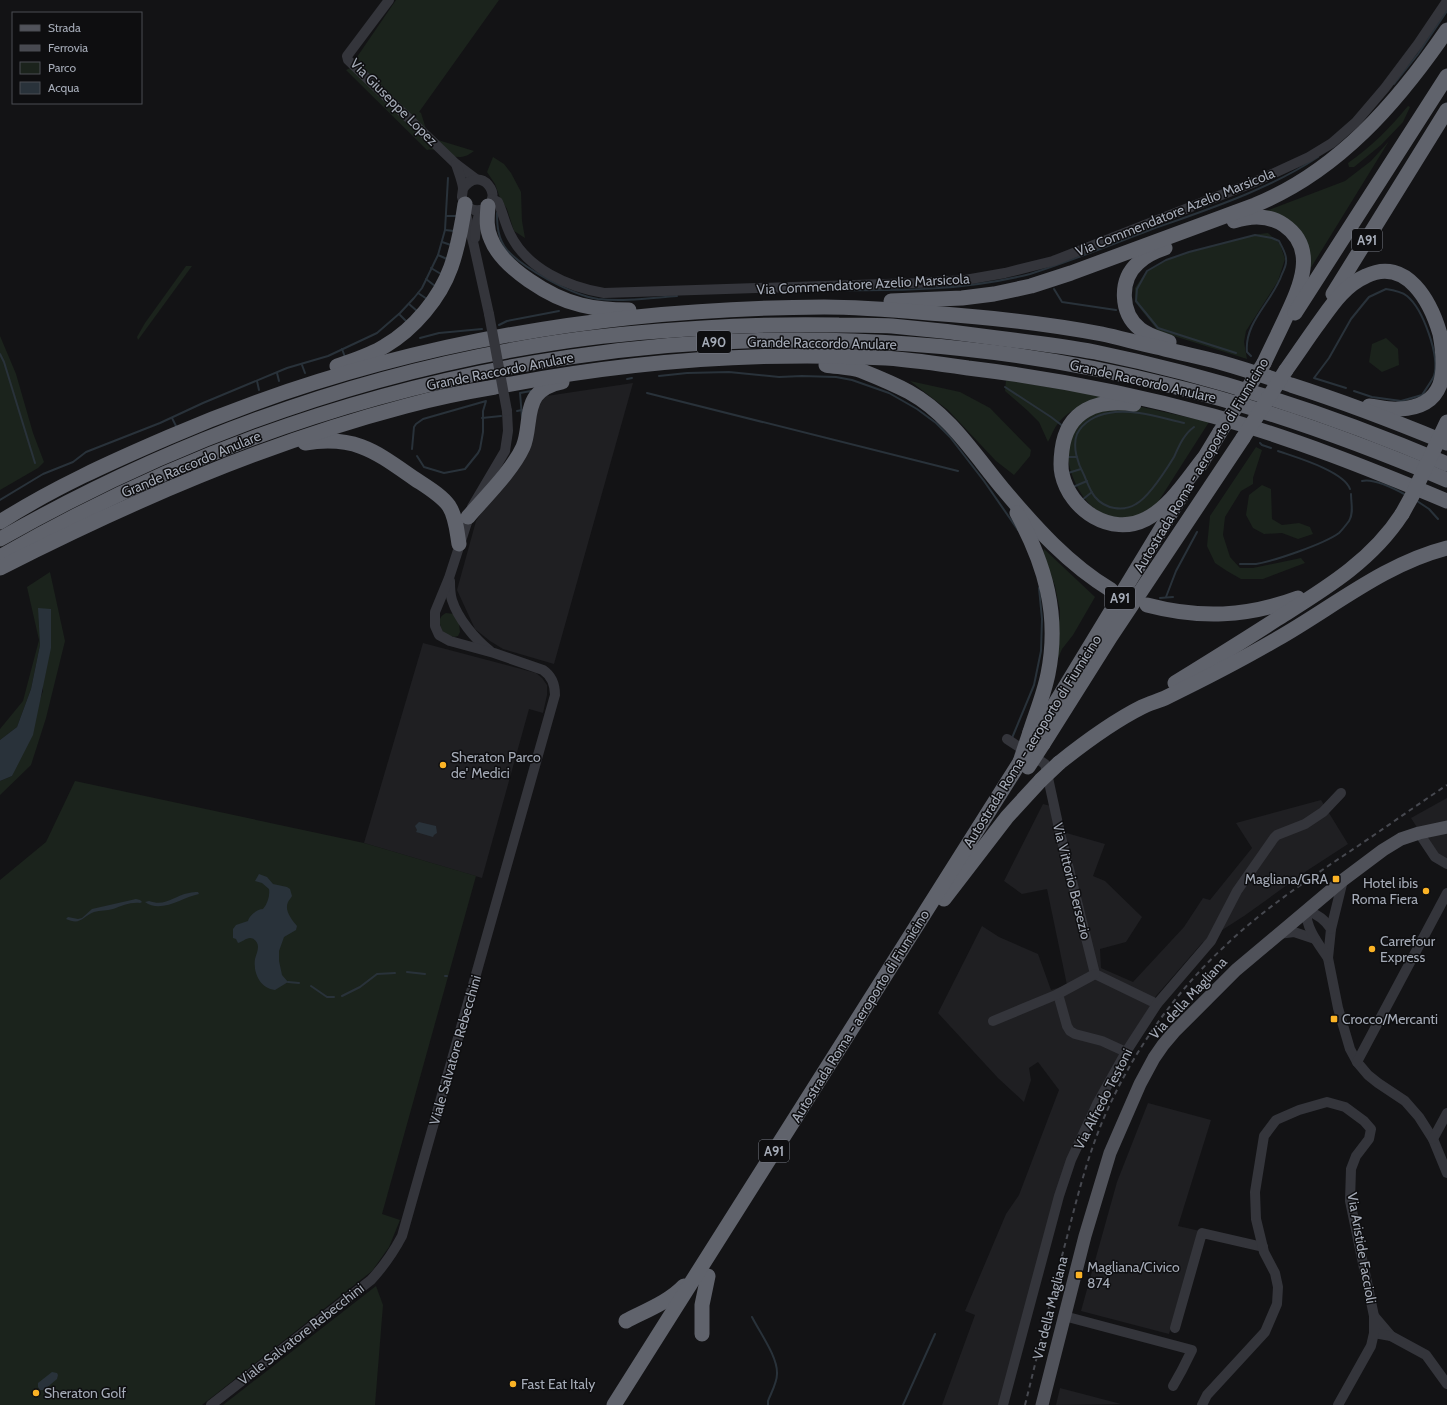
<svg xmlns="http://www.w3.org/2000/svg" width="1447" height="1405" viewBox="0 0 1447 1405" font-family="Cabin,sans-serif">
	<style>
		.built { fill: #1f1f22 }
		.green { fill: #1b231c }
		.water { fill: #29323a }
		.lines { fill: none; stroke-linecap: round; stroke-linejoin: round }
		.stream { stroke: #29323a; stroke-width: 2 }
		.minor { stroke: #34353b; stroke-width: 10 }
		.major { stroke: #50525a; stroke-width: 13 }
		.highway { stroke: #60636c; stroke-width: 15 }
		.rail { stroke: #474950; stroke-width: 2; stroke-dasharray: 5 4; stroke-linecap: butt }
		.minor-bridge { stroke: #34353b; stroke-width: 10 }
		.highway-bridge { stroke: #60636c; stroke-width: 15 }
		.poi-dot { fill: #fbb325; stroke: #0e0e10; stroke-width: 1.5 }
		.labels { text-anchor: middle; dominant-baseline: central; stroke-width: 3; stroke-linejoin: round; paint-order: stroke }
		.shield { fill: #0e0e10; stroke: #777b84; stroke-width: 1 }
		.shield-label { font-size: 13px; font-weight: bold; fill: #a4aab6 }
		.street-label { font-size: 14px; fill: #a4aab6; stroke: #0e0e10 }
		.poi-label { font-size: 14px; fill: #a4aab6; stroke: #0e0e10; text-anchor: start }
	</style>
	<rect width="100%" height="100%" fill="#131315"/>
	<!-- built -->
	<g class="built">
		<path d="M633,383L554,664L503,649L490,641L475,629L457,590L476,521L490,500L540,397Z"/>
		<path d="M423,643L536,673L542,678L547,685V695L543,713L529,709L482,878L364,843Z"/>
		<path d="M1447,798V863L1436,857L1411,818Z"/>
		<path d="M1321,800L1348,844L1308,870L1244,916L1202,943L1156,996L1118,1059L1072,1151L1001,1405H942L975,1315L965,1311L1006,1214L1019,1195L1059,1090L1038,1062L1029,1068L1031,1080L1024,1102L998,1078L938,1013L982,926L999,937L1038,954L1051,990L1067,985L1047,889L1022,894L1004,881L1043,804L1051,806L1056,830L1105,844L1093,876L1105,881L1142,917L1126,942L1100,949L1101,968L1133,982L1184,927L1203,898L1210,900L1252,848L1236,823Z"/>
		<path d="M1148,1103L1211,1120L1178,1226L1200,1231L1169,1334L1081,1311L1117,1182Z"/>
		<path d="M1060,1388L1121,1404L1056,1405Z"/>
	</g>
	<!-- green -->
	<g class="green">
		<path d="M396,0H499L419,112L421,113L426,129L438,140L474,151C454,167 445,146 427,150L346,70L356,65L359,61L357,57Z"/>
		<path d="M1408,106L1410,107L1403,122L1381,145L1354,167H1349L1348,163C1371,147 1391,127 1408,106Z"/>
		<path d="M1389,141L1307,274L1308,247L1258,214L1345,181L1371,161Z"/>
		<path d="M493,157L504,164L511,173L521,192L522,221L525,238L514,231L507,209L500,198L495,184L487,172Z"/>
		<path d="M1268,233L1280,244L1285,259L1278,281L1246,331L1244,342L1247,359L1158,331L1135,302V288L1145,273L1161,263L1176,256L1259,234Z"/>
		<path d="M186,266H192L138,340L137,337L145,323Z"/>
		<path d="M0,336L16,374L33,433L44,462L38,468L0,490Z"/>
		<path d="M1386,338L1398,349L1399,365L1382,372L1369,362L1372,344Z"/>
		<path d="M1006,380L1109,397C1090,402 1072,407 1059,422C1054,428 1051,436 1048,442L1039,422L1028,411L1005,391Z"/>
		<path d="M910,381L960,392L990,408L1031,450L1030,456L1014,475L996,461L948,410Z"/>
		<path d="M1130,406L1142,407L1209,422L1158,502L1154,506L1130,520C1122,518 1108,518 1101,513C1078,500 1060,459 1071,435C1075,427 1083,420 1089,413Z"/>
		<path d="M1256,447L1262,450L1253,478V484L1241,491L1225,517L1223,535L1230,557L1240,568H1253L1301,558L1305,563L1263,579H1241L1227,571L1215,563L1207,546L1210,516Z"/>
		<path d="M1262,485L1271,489L1272,519L1282,525L1299,523L1310,527L1313,534L1298,539L1282,533L1264,534L1253,528L1246,515L1249,495Z"/>
		<path d="M1044,549L1095,597L1073,635L1062,649L1056,663L1060,611L1055,586L1043,552Z"/>
		<path d="M50,572L65,641L46,718L31,765L0,795V781L12,776L43,691L38,608L40,645L31,689L17,727L0,740V729L23,701L39,640L27,587Z"/>
		<path d="M446,613L454,614L459,623L460,632L458,636L454,637L444,634C440,625 436,618 446,613Z"/>
		<path d="M75,781L364,843L476,876L382,1214L400,1220L389,1247L372,1271L202,1405H0V880L46,842Z"/>
		<path d="M376,1286L383,1305L375,1405H223Z"/>
	</g>
	<!-- water -->
	<g class="water">
		<path d="M38,608L51,609V648L33,735L12,776L0,781V740L17,727L31,689L40,645Z"/>
		<path d="M419,822L436,826L437,833L434,835L433,837L416,832L417,830L415,826Z"/>
		<path d="M259,874L267,877L273,884L287,887L290,889L292,896C291,898 289,900 288,902C284,911 292,920 297,926L296,930L284,937L279,951V961L282,975L288,982L275,990C260,988 253,973 255,959C256,955 258,951 258,947C258,942 254,938 250,938C246,938 242,942 238,943L236,939L233,938V929L236,925L248,921C249,916 257,909 263,909C268,903 270,895 269,889L262,883L255,881Z"/>
		<path d="M198,892L199,894C183,897 161,914 145,902L149,901C166,907 173,896 189,893C192,892 195,892 198,892Z"/>
		<path d="M136,899L140,900L142,902L140,903C130,902 122,906 113,909C107,911 100,910 94,912C83,916 81,926 66,919L68,917L78,919L82,918L92,909Z"/>
		<path d="M52,1372L57,1373L58,1375L57,1379L44,1390H40L38,1387V1383Z"/>
	</g>
	<g class="lines">
		<!-- stream -->
		<g class="stream">
			<path d="M1394,84L1418,54L1447,11"/>
			<path d="M497,213C497,226 498,239 507,250C524,269 572,295 598,299C624,302 651,298 677,296"/>
			<path d="M446,216H457"/>
			<path d="M445,230L454,231"/>
			<path d="M442,242L451,245"/>
			<path d="M438,255L447,259"/>
			<path d="M431,268L441,274"/>
			<path d="M426,279L435,286"/>
			<path d="M1054,289L1062,302L1116,310"/>
			<path d="M837,290C902,291 967,290 1030,274C1071,261 1110,245 1150,230C1206,210 1268,190 1318,157"/>
			<path d="M418,293L427,299"/>
			<path d="M409,304L417,311"/>
			<path d="M399,314L407,322"/>
			<path d="M499,325L507,321L559,311"/>
			<path d="M420,338L439,333L482,329"/>
			<path d="M342,349L345,357"/>
			<path d="M1236,353L1158,328L1136,301L1137,289L1147,271L1166,260L1189,252L1255,235L1272,238L1279,241C1282,247 1286,253 1286,259C1287,264 1284,270 1282,274C1273,301 1244,322 1247,352L1251,356"/>
			<path d="M0,354L4,362L35,463"/>
			<path d="M302,365L305,373"/>
			<path d="M277,373L279,381"/>
			<path d="M659,376L687,373L729,372L779,377L802,376L836,377L852,380L889,393L917,409L936,423L950,437L984,481L1018,530"/>
			<path d="M627,379L632,378"/>
			<path d="M257,381L259,390"/>
			<path d="M1005,387L1051,417L1064,427"/>
			<path d="M1346,388L1314,378L1329,358L1351,319L1364,303L1369,297L1386,289C1393,290 1402,292 1407,296C1423,309 1440,356 1434,376C1431,382 1426,389 1422,395L1401,401L1372,397L1354,391"/>
			<path d="M647,393L958,471"/>
			<path d="M517,411L522,410"/>
			<path d="M522,417L520,393L531,391"/>
			<path d="M172,418L176,426"/>
			<path d="M482,418L501,416"/>
			<path d="M1184,423C1162,418 1131,408 1109,413C1096,415 1083,422 1077,434C1072,447 1078,464 1084,475C1087,482 1090,491 1095,497C1105,509 1123,512 1136,504C1149,497 1166,470 1174,457C1179,446 1184,434 1194,427"/>
			<path d="M1260,443L1262,445L1271,448"/>
			<path d="M412,449L414,427L416,424L423,419L486,401L483,411V432L480,449L478,453L465,469L444,473L424,467L417,456"/>
			<path d="M1278,451C1295,457 1344,471 1350,489"/>
			<path d="M1067,457H1077"/>
			<path d="M1068,473L1081,469"/>
			<path d="M1362,481C1374,478 1395,489 1406,495"/>
			<path d="M1073,487L1087,481"/>
			<path d="M0,500L43,474L73,462L86,452L160,423L203,403L287,368L328,356L377,333L400,313L414,298L422,288L438,255L445,230L448,178"/>
			<path d="M1082,500L1092,492"/>
			<path d="M1417,501L1429,509L1438,519"/>
			<path d="M1240,564C1245,564 1251,564 1256,564C1274,561 1324,544 1339,533C1342,530 1346,525 1349,521C1354,513 1351,503 1351,494"/>
			<path d="M1166,597L1176,571L1197,532"/>
			<path d="M1160,598L1173,597"/>
			<path d="M1012,738L1034,685L1041,651L1042,619L1039,588"/>
			<path d="M407,972L425,974"/>
			<path d="M445,976H447"/>
			<path d="M288,982L299,983"/>
			<path d="M311,986L327,997H334"/>
			<path d="M342,996L360,987L377,974L395,973"/>
			<path d="M752,1317C760,1333 778,1357 777,1374C777,1383 771,1393 768,1401V1405"/>
			<path d="M903,1405L935,1334"/>
		</g>
		<!-- minor -->
		<g class="minor">
			<path d="M389,0L347,56L348,60L456,164L476,179"/>
			<path d="M456,164C458,171 462,180 463,188C463,191 462,194 462,197C464,207 474,213 483,209C507,198 480,163 463,189"/>
			<path d="M492,199L498,202C503,213 505,224 510,234C527,269 568,287 604,293L916,283L965,280L1005,273L1053,261L1257,181L1309,157L1332,143L1356,122L1385,88L1418,44L1447,1"/>
			<path d="M466,214L474,246L489,314"/>
			<path d="M475,238L476,226L480,210"/>
			<path d="M450,581C450,587 450,594 452,600C458,619 475,639 490,651"/>
			<path d="M1007,739L1045,764L1060,833L1095,974L1157,1004"/>
			<path d="M1419,833L1435,857L1447,864"/>
			<path d="M1343,880L1331,929L1328,958L1338,1008L1350,1049L1357,1062L1368,1075L1378,1083L1405,1101L1419,1117L1433,1139L1447,1173"/>
			<path d="M1278,934L1294,932L1315,939"/>
			<path d="M1328,958C1318,943 1306,929 1306,910C1317,914 1325,919 1331,929"/>
			<path d="M1058,994L1067,1026L1070,1031L1075,1034L1102,1041L1126,1052"/>
			<path d="M993,1021L1058,994L1095,974"/>
			<path d="M1357,1062L1447,893"/>
			<path d="M1433,1139L1447,1113"/>
			<path d="M1064,1316L1192,1350L1182,1370L1173,1386"/>
			<path d="M1374,1316L1391,1336"/>
			<path d="M1175,1328L1202,1233L1263,1247"/>
			<path d="M1374,1333L1391,1336L1426,1355L1447,1384"/>
			<path d="M211,1405L371,1280C384,1266 393,1253 402,1236L555,695C555,684 552,676 543,670L494,653L450,641L439,635L435,626V612L449,578L472,507L505,451L508,431L507,411"/>
			<path d="M1003,1405L1059,1196L1071,1160L1097,1104L1126,1052L1157,1004L1211,941L1237,891L1274,838L1277,835L1305,824L1323,812L1341,793"/>
			<path d="M1202,1405L1207,1395L1265,1332L1277,1304L1278,1287L1275,1273L1264,1252L1256,1219L1255,1192L1264,1136L1276,1120L1299,1110L1327,1102L1345,1107L1364,1121L1371,1129L1369,1139L1356,1156L1351,1169L1350,1201L1374,1316V1333L1371,1346L1338,1405"/>
		</g>
		<!-- major -->
		<path class="major" d="M1042,1405L1085,1236L1110,1153L1140,1084L1154,1058L1163,1045L1174,1032L1236,970L1343,880L1383,850L1401,839L1419,833L1447,827"/>
		<!-- highway -->
		<g class="highway">
			<path d="M488,206C487,218 486,228 491,239C502,268 551,298 581,305C597,309 613,310 629,310"/>
			<path d="M1234,221C1252,215 1269,215 1284,225C1319,249 1299,289 1285,319C1278,334 1271,348 1264,363"/>
			<path d="M1165,248C1156,251 1146,255 1138,263C1119,280 1120,313 1140,329C1149,336 1159,338 1169,342"/>
			<path d="M1333,294L1447,110"/>
			<path d="M891,301L962,298L994,294L1031,286L1071,273L1255,205C1338,171 1397,103 1447,30"/>
			<path d="M1295,313L1447,76"/>
			<path d="M826,365C837,367 851,367 862,371C877,377 894,384 909,392C949,414 974,454 1003,489C1035,527 1068,564 1111,590"/>
			<path d="M337,366C354,360 371,355 385,346C414,329 440,298 451,267C458,247 462,225 465,204"/>
			<path d="M1286,370C1296,356 1306,341 1316,327C1330,308 1343,286 1366,276C1407,256 1431,303 1440,334C1447,372 1446,407 1399,409C1389,410 1379,407 1369,406"/>
			<path d="M1134,404C1097,399 1067,410 1062,450C1061,458 1060,466 1062,474C1070,510 1111,537 1146,519C1171,506 1187,479 1204,458"/>
			<path d="M305,443C356,435 376,452 415,479C427,487 441,495 449,506C456,517 457,532 459,544"/>
			<path d="M1200,465L1220,432"/>
			<path d="M1017,513C1045,564 1060,615 1048,674C1044,694 1036,713 1030,732"/>
			<path d="M468,517C486,496 512,471 523,447C530,431 526,410 536,396C543,387 552,384 562,382"/>
			<path d="M0,522C53,488 111,462 169,437C376,347 598,308 824,307C859,307 894,310 929,313C987,317 1045,323 1102,334C1121,338 1141,344 1161,348C1180,353 1200,357 1219,362C1244,369 1268,377 1291,385C1344,402 1396,422 1447,443"/>
			<path d="M0,539C171,442 358,373 553,343C603,335 653,331 703,328C749,325 794,324 839,325C857,325 875,325 892,326C927,329 962,333 997,338C1030,342 1063,346 1095,352C1217,377 1333,415 1447,464"/>
			<path d="M0,557C354,352 770,287 1168,385C1264,408 1357,442 1447,480"/>
			<path d="M0,568C130,502 265,443 406,406C435,398 465,392 495,387C623,362 755,351 886,358C913,360 941,364 968,368C1051,378 1133,394 1213,416C1293,438 1370,469 1447,501"/>
			<path d="M1147,605C1200,619 1247,617 1298,598"/>
			<path d="M1175,683C1209,662 1243,641 1277,619C1323,590 1371,562 1402,514"/>
			<path d="M1044,722L1181,496"/>
			<path d="M1043,744L1111,636L1243,438"/>
			<path d="M1059,763C1084,743 1112,722 1142,707C1150,703 1159,701 1167,697C1204,679 1241,660 1277,639C1332,608 1384,564 1447,548"/>
			<path d="M944,899L1007,817L1041,780"/>
			<path d="M626,1321C645,1311 669,1302 684,1286"/>
			<path d="M702,1334V1305L708,1276"/>
			<path d="M614,1405L1020,762"/>
		</g>
		<!-- rail -->
		<path class="rail" d="M1025,1405C1039,1349 1052,1293 1067,1237C1077,1198 1087,1158 1103,1120C1131,1054 1174,993 1227,944C1264,909 1307,880 1349,852C1382,830 1414,807 1447,785"/>
		<!-- minor-bridge -->
		<path class="minor-bridge" d="M489,314L507,411"/>
		<!-- highway-bridge -->
		<g class="highway-bridge">
			<path d="M1220,432L1264,363"/>
			<path d="M1243,438L1286,370"/>
			<path d="M1402,514L1412,496L1447,422"/>
			<path d="M1020,762L1030,732"/>
			<path d="M1028,767L1043,744"/>
			<path d="M1041,780L1059,763"/>
		</g>
	</g>
	<!-- markers -->
	<g class="poi-dot">
		<circle cx="443" cy="765" r="4"/>
		<rect x="1332" y="875" width="8" height="8" rx="2"/>
		<circle cx="1426" cy="891" r="4"/>
		<circle cx="1372" cy="949" r="4"/>
		<rect x="1330" y="1015" width="8" height="8" rx="2"/>
		<rect x="1075" y="1271" width="8" height="8" rx="2"/>
		<circle cx="513" cy="1384" r="4"/>
		<circle cx="36" cy="1393" r="4"/>
	</g>
	<g class="labels">
		<!-- shield labels -->
		<g class="shield">
			<rect x="1352" y="229" width="30" height="22" rx="3"/>
			<rect x="697" y="331" width="34" height="22" rx="3"/>
			<rect x="1105" y="587" width="30" height="22" rx="3"/>
			<rect x="759" y="1140" width="30" height="22" rx="3"/>
		</g>
		<g class="shield-label">
			<text x="1367" y="240">A91</text>
			<text x="714" y="342">A90</text>
			<text x="1120" y="598">A91</text>
			<text x="774" y="1151">A91</text>
		</g>
		<!-- street labels -->
		<g class="street-label">
			<text transform="translate(394 102) rotate(45)">Via Giuseppe Lopez</text>
			<text transform="translate(1175 212) rotate(-22)">Via Commendatore Azelio Marsicola</text>
			<text transform="translate(863 284) rotate(-3)">Via Commendatore Azelio Marsicola</text>
			<text transform="translate(822 343) rotate(1)">Grande Raccordo Anulare</text>
			<text transform="translate(500 371) rotate(-11)">Grande Raccordo Anulare</text>
			<text transform="translate(1143 381) rotate(13)">Grande Raccordo Anulare</text>
			<text transform="translate(191 464) rotate(-23)">Grande Raccordo Anulare</text>
			<text transform="translate(1201 465) rotate(-59)">Autostrada Roma - aeroporto di Fiumicino</text>
			<text transform="translate(1032 741) rotate(-58)">Autostrada Roma - aeroporto di Fiumicino</text>
			<text transform="translate(1072 881) rotate(76)">Via Vittorio Bersezio</text>
			<text transform="translate(1188 998) rotate(-47)">Via della Magliana</text>
			<text transform="translate(860 1016) rotate(-58)">Autostrada Roma - aeroporto di Fiumicino</text>
			<text transform="translate(455 1050) rotate(-74)">Viale Salvatore Rebecchini</text>
			<text transform="translate(1103 1099) rotate(-63)">Via Alfredo Testoni</text>
			<text transform="translate(1362 1248) rotate(80)">Via Aristide Faccioli</text>
			<text transform="translate(1050 1308) rotate(-76)">Via della Magliana</text>
			<text transform="translate(301 1334) rotate(-38)">Viale Salvatore Rebecchini</text>
		</g>
		<!-- poi labels -->
		<g class="poi-label">
			<text x="451" y="757">Sheraton Parco<tspan x="451" dy="16">de' Medici</tspan></text>
			<text x="1328" y="879" text-anchor="end">Magliana/GRA</text>
			<text x="1418" y="883" text-anchor="end">Hotel ibis<tspan x="1418" dy="16">Roma Fiera</tspan></text>
			<text x="1380" y="941">Carrefour<tspan x="1380" dy="16">Express</tspan></text>
			<text x="1342" y="1019">Crocco/Mercanti</text>
			<text x="1087" y="1267">Magliana/Civico<tspan x="1087" dy="16">874</tspan></text>
			<text x="521" y="1384">Fast Eat Italy</text>
			<text x="44" y="1393">Sheraton Golf</text>
		</g>
	</g>
	<!-- legend -->
	<rect x="12" y="12" width="130" height="92" fill="#0e0e10" stroke="#4a4c52"/>
	<rect x="20" y="25" width="20" height="6" fill="#50525a" stroke="#4a4c52"/>
	<text x="48" y="32" font-size="12" fill="#a4aab6">Strada</text>
	<rect x="20" y="45" width="20" height="6" fill="#474950" stroke="#4a4c52"/>
	<text x="48" y="52" font-size="12" fill="#a4aab6">Ferrovia</text>
	<rect x="20" y="62" width="20" height="12" fill="#1b231c" stroke="#4a4c52"/>
	<text x="48" y="72" font-size="12" fill="#a4aab6">Parco</text>
	<rect x="20" y="82" width="20" height="12" fill="#29323a" stroke="#4a4c52"/>
	<text x="48" y="92" font-size="12" fill="#a4aab6">Acqua</text>
</svg>
